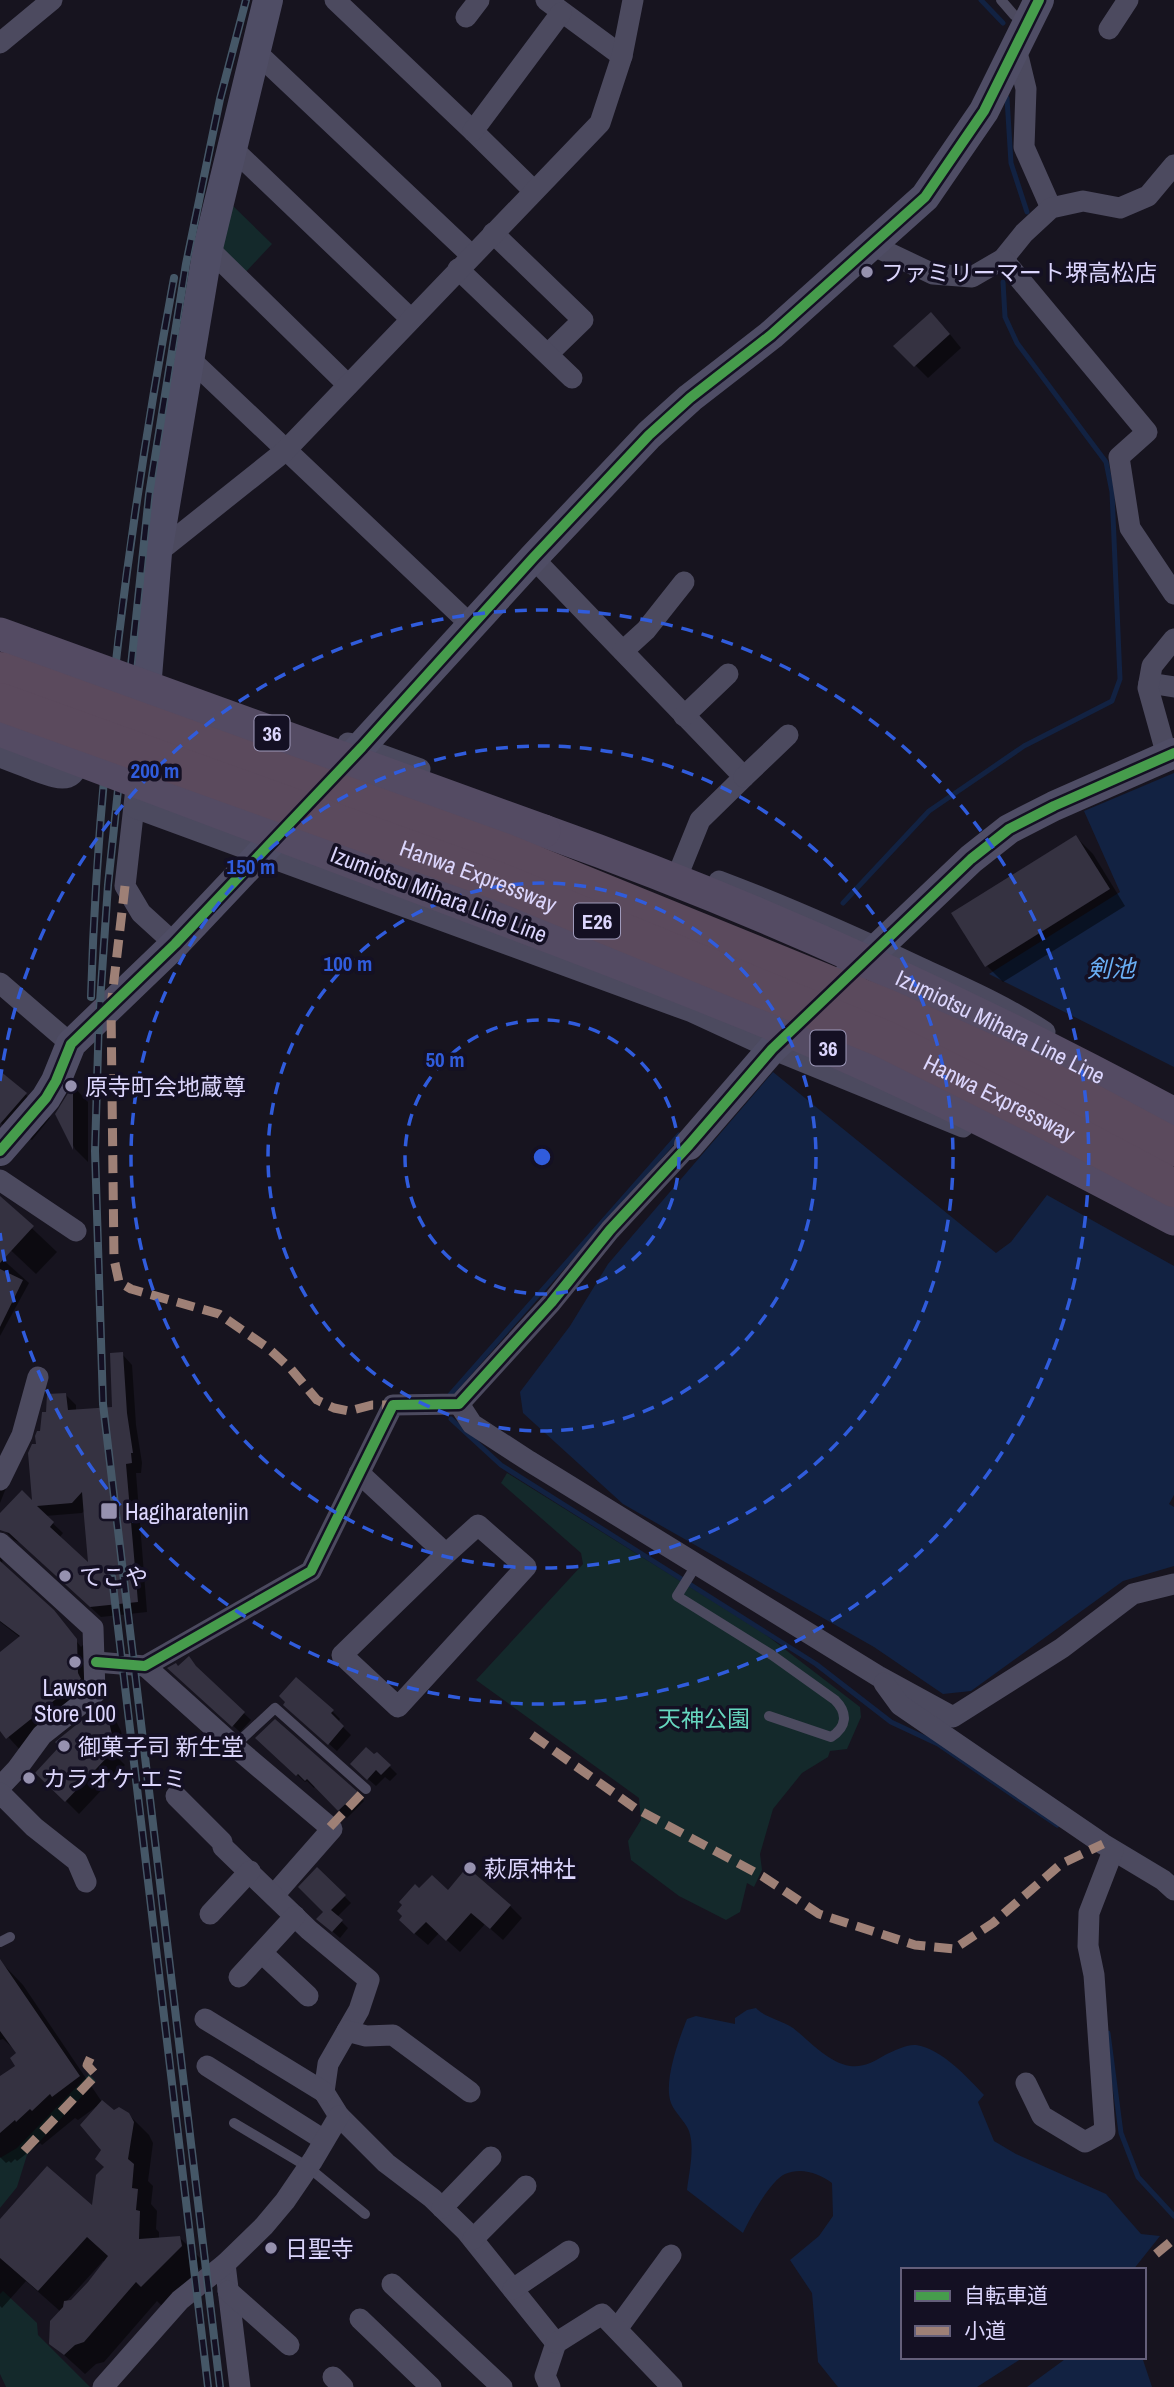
<svg xmlns="http://www.w3.org/2000/svg" width="1174" height="2387" viewBox="0 0 1174 2387" font-family="'Archivo Narrow','Noto Sans JP',sans-serif">
	<style>
		.green { fill: #14292b }
		.water { fill: #122242 }
		.shadow { fill: #0007; fill-rule: evenodd }
		.lines { fill: none; stroke-linecap: round; stroke-linejoin: round }
		.stream { stroke: #122242; stroke-width: 5 }
		.building { fill: #353241; fill-rule: evenodd }
		.lane { stroke: #4c4a5f; stroke-width: 10 }
		.street { stroke: #4c4a5f; stroke-width: 21 }
		.secondary { stroke: #4f4d65; stroke-width: 30 }
		.primary { stroke: #544b63; stroke-width: 33 }
		.rail-casing { stroke: #455767; stroke-width: 8 }
		.rail { stroke: #141023; stroke-width: 5; stroke-dasharray: 16; stroke-linecap: butt }
		.primary-bridge { stroke: #544b63; stroke-width: 33 }
		.highway-bridge { stroke: #5b4a5d; stroke-width: 38 }
		.quiet { stroke: #9e8076; stroke-width: 9; stroke-dasharray: 18 9; stroke-linecap: butt }
		.cycleway-casing { stroke: #141023; stroke-width: 15 }
		.cycleway { stroke: #469c4c; stroke-width: 10 }
		.ring { fill: none; stroke: #305cdc; stroke-width: 3.5; stroke-dasharray: 12 9 }
		.poi-dot { fill: #9691af; stroke: #141023; stroke-width: 2.5 }
		.labels { text-anchor: middle; dominant-baseline: central; stroke-width: 7; stroke-linejoin: round; paint-order: stroke }
		.shield { fill: #141023; stroke: #9f9abb; stroke-width: 2 }
		.shield-label { font-size: 21px; font-weight: bold; fill: #dbd5fc }
		.poi-label { font-size: 23px; fill: #dbd5fc; stroke: #141023; text-anchor: start }
		.street-label { font-size: 23px; fill: #dbd5fc; stroke: #141023 }
		.park-label { font-size: 23px; fill: #66d7bf; stroke: #141023 }
		.water-label { font-size: 24px; font-style: italic; fill: #6aaff5; stroke: #141023 }
		.centre { fill: #305cdc; stroke: #141023; stroke-width: 3.5 }
		.ring-label { font-size: 21px; text-anchor: middle; font-weight: bold; fill: #305cdc; stroke: #141023; stroke-width: 7; stroke-linejoin: round; paint-order: stroke }
	</style>
	<rect width="100%" height="100%" fill="#17141f"/>
	<!-- green -->
	<g class="green">
		<path d="M229,202L272,244L243,275L219,246Z"/>
		<path d="M507,1473L761,1631L860,1707L861,1717L847,1749L830,1751L828,1757L802,1773L773,1809L760,1854L762,1870L754,1887L747,1883L740,1912L726,1920L679,1896L631,1860L628,1841L641,1820L639,1798L476,1680L583,1564L581,1553L501,1483Z"/>
		<path d="M89,2074L96,2081L27,2155L17,2187L0,2208V2158L17,2148Z"/>
		<path d="M3,2291L37,2323L38,2335L90,2387H6L0,2374V2294Z"/>
	</g>
	<!-- water -->
	<g class="water">
		<path d="M1174,773V1067L989,974L1120,892L1084,811Z"/>
		<path d="M773,1072L996,1253L1011,1242L1047,1195L1174,1266V1495L1169,1504L1174,1507V1566L1123,1581L971,1691L943,1694L874,1647L623,1504L523,1413L520,1392L570,1326L608,1264Z"/>
		<path d="M756,2008C764,2017 781,2020 793,2028C810,2041 827,2062 850,2066C863,2068 875,2061 885,2055C893,2051 907,2044 916,2045C942,2049 967,2077 984,2095L978,2102L994,2141L1016,2154L1106,2194L1141,2234L1160,2236L1133,2270H903V2357H1024L977,2387H838L818,2362L812,2293L790,2260L819,2236L833,2216L832,2183C819,2173 801,2167 785,2174C770,2181 750,2218 743,2233L687,2190C689,2173 695,2148 689,2131C685,2121 675,2113 671,2103C663,2082 679,2039 687,2019L696,2016L735,2024V2018L747,2010Z"/>
		<path d="M1068,2357H1142L1152,2387H1027Z"/>
	</g>
	<!-- shadow -->
	<g class="shadow">
		<path d="M944,327L961,348L928,378L896,346Z"/>
		<path d="M1076,837L1093,854L1125,906L1003,982L987,966Z"/>
		<path d="M0,1073L25,1094L50,1118L32,1140L27,1137L10,1132L0,1122Z"/>
		<path d="M74,1087L88,1102V1162L75,1149L57,1114Z"/>
		<path d="M0,1198L57,1252L36,1274L0,1240Z"/>
		<path d="M0,1257L29,1283L0,1336Z"/>
		<path d="M122,1354L132,1365L136,1425L142,1463L141,1473H136L147,1612L101,1617L21,1543L14,1540L4,1530L0,1516L34,1505L38,1445L41,1433L48,1413L65,1394L76,1405V1411L114,1408ZM85,1510L90,1567L59,1538L63,1533L45,1516L82,1513Z"/>
		<path d="M0,1470L6,1488L0,1503Z"/>
		<path d="M0,1548L4,1552L2,1563L53,1611L81,1647L83,1645L91,1655L92,1690L22,1752L0,1728V1654L21,1638L0,1622Z"/>
		<path d="M189,1658L202,1674L251,1720L240,1732L177,1675L178,1668Z"/>
		<path d="M102,1707L115,1719L121,1731L125,1749L117,1757L125,1765L79,1814L38,1773Z"/>
		<path d="M332,1711L340,1719L338,1722L351,1735L337,1751L294,1713Z"/>
		<path d="M265,1745L356,1793L364,1801L347,1818L316,1786L314,1788L307,1781L305,1782Z"/>
		<path d="M377,1754L397,1774L390,1781L385,1777L376,1786L360,1772Z"/>
		<path d="M317,1869L351,1903L337,1917L348,1928L340,1938L325,1925L326,1912Z"/>
		<path d="M419,1891L510,1906L522,1918L503,1940L485,1924L460,1952L439,1933L428,1945L413,1932Z"/>
		<path d="M0,1961L23,1985L102,2102L114,2112L128,2114L149,2135L153,2143L148,2181L153,2186L151,2204L157,2211L156,2229L159,2232V2239L180,2238L200,2258L201,2267L162,2306L157,2301L104,2362L96,2364L85,2374L51,2343L61,2312L26,2281L2,2308L0,2306V2222L93,2209L106,2167L96,2107L78,2120L75,2118L42,2145L40,2143L17,2161L15,2159L11,2163L9,2161L6,2163L0,2157V2088L18,2072V2053L3,2039L0,2040ZM103,2261L105,2262L72,2302L65,2303Z"/>
	</g>
	<g class="lines">
		<!-- stream -->
		<g class="stream">
			<path d="M981,0L1003,23"/>
			<path d="M1007,98L1011,163L1027,212"/>
			<path d="M843,903L929,811L1024,746L1112,701L1120,679L1112,492L1106,462L1017,343L1005,317L1003,282"/>
			<path d="M450,1395L679,1135"/>
			<path d="M451,1419L501,1465L816,1664L891,1722L938,1744L1057,1825"/>
			<path d="M1108,2033L1121,2133L1138,2177L1174,2216"/>
		</g>
	</g>
	<!-- building -->
	<g class="building">
		<path d="M931,312L950,334L914,367L893,346Z"/>
		<path d="M1076,835L1110,889L985,967L951,913Z"/>
		<path d="M0,1071L27,1093L0,1124Z"/>
		<path d="M73,1085V1150L55,1114Z"/>
		<path d="M0,1196L34,1226L0,1263Z"/>
		<path d="M0,1269L23,1280L0,1327Z"/>
		<path d="M123,1352L127,1413L133,1453H131L132,1463L126,1464L138,1602L90,1607L9,1533L0,1530V1513L22,1490L32,1500L28,1453L32,1444H36L35,1436L37,1431H40L42,1412H46L47,1394L66,1393L68,1410L112,1407L110,1353ZM82,1492L84,1517L88,1562L50,1527L54,1522L37,1506L72,1503Z"/>
		<path d="M0,1561L54,1610L77,1639L78,1673L81,1679L6,1739L0,1731V1652L20,1636L0,1621Z"/>
		<path d="M189,1656L196,1666L245,1712L232,1727L167,1668L176,1663L178,1666Z"/>
		<path d="M296,1677L334,1710L331,1713L344,1726L328,1745L283,1705L285,1702L279,1696Z"/>
		<path d="M102,1704L108,1717L112,1735L105,1743L113,1751L65,1802L35,1773L59,1747L55,1742Z"/>
		<path d="M275,1719L358,1792L338,1811L307,1779L305,1781L298,1774L296,1776L255,1738Z"/>
		<path d="M366,1747L374,1754L377,1752L391,1765L381,1775L376,1770L367,1780L350,1764Z"/>
		<path d="M317,1867L346,1895L331,1910L343,1920L332,1932L316,1919L323,1912L298,1887Z"/>
		<path d="M467,1867L511,1905L490,1929L471,1913L446,1941L426,1922L414,1934L399,1920L402,1916L397,1911L402,1905L399,1902L415,1884L419,1888L432,1875L448,1890Z"/>
		<path d="M0,1959L80,2076L52,2097L50,2094L32,2111L30,2109L16,2122L15,2120L0,2133V2076L15,2066L10,2058L16,2053L0,2031Z"/>
		<path d="M102,2100L114,2110L119,2107L129,2113L134,2122L128,2159L134,2164L132,2188L138,2189L136,2210L140,2211L139,2239L180,2236L182,2246L141,2287L136,2282L84,2342L75,2345L64,2355L49,2344L50,2321L63,2307L64,2301L71,2300L88,2282L108,2256L87,2237L38,2291L0,2258V2219L47,2166L92,2205L96,2175L104,2167L95,2159L101,2150L80,2125Z"/>
	</g>
	<g class="lines">
		<!-- lane -->
		<g class="lane">
			<path d="M1001,0L1014,15L1025,22"/>
			<path d="M697,1564L677,1596L772,1655L835,1700C848,1713 847,1727 831,1737L769,1716"/>
			<path d="M234,1746L275,1708L366,1789"/>
			<path d="M0,1942L10,1937"/>
			<path d="M234,2123L308,2167L365,2214"/>
		</g>
		<!-- street -->
		<g class="street">
			<path d="M335,0L473,131L534,191"/>
			<path d="M546,0L622,56"/>
			<path d="M466,17L479,0"/>
			<path d="M1109,29L1128,0"/>
			<path d="M0,43L52,0"/>
			<path d="M254,50L471,255"/>
			<path d="M1013,54L1019,60L1026,89L1024,147L1051,208"/>
			<path d="M473,131L561,13"/>
			<path d="M232,148L411,319"/>
			<path d="M493,233L583,320L548,354"/>
			<path d="M872,245L933,274L972,277L1003,259L1024,233L1051,208L1083,201L1120,208L1148,196L1174,165"/>
			<path d="M208,248L348,385"/>
			<path d="M1003,259L1147,432L1119,457L1130,528L1174,594"/>
			<path d="M458,269L572,378"/>
			<path d="M189,358L472,626"/>
			<path d="M157,553L285,451L600,123L622,56L633,0"/>
			<path d="M533,558L744,777L700,820L681,867"/>
			<path d="M623,651L646,630L684,582"/>
			<path d="M1149,683L1174,687"/>
			<path d="M684,716L728,674"/>
			<path d="M348,743L420,769"/>
			<path d="M1167,756L1148,688L1152,666L1174,639"/>
			<path d="M0,757C12,762 24,766 36,771C65,782 77,784 81,749"/>
			<path d="M138,770L125,886L141,913L175,944"/>
			<path d="M744,777L788,735"/>
			<path d="M135,808L692,1012L772,1049L963,1127"/>
			<path d="M719,881C788,907 855,937 921,968C964,988 1006,1006 1045,1032"/>
			<path d="M0,983L71,1044"/>
			<path d="M0,1180L76,1231"/>
			<path d="M459,1404L472,1424L529,1461L878,1676L953,1717L1062,1648L1133,1594L1174,1584"/>
			<path d="M359,1473L446,1554L478,1525L526,1567L398,1707L342,1655L446,1554"/>
			<path d="M0,1480L22,1435L38,1377"/>
			<path d="M0,1543L93,1628L95,1693L42,1735L17,1769L0,1787"/>
			<path d="M96,1662L145,1666L311,1571L393,1405L459,1404L551,1303L610,1230L689,1145"/>
			<path d="M145,1666L234,1746L332,1829L274,1895"/>
			<path d="M884,1683L900,1705L1103,1844L1163,1880L1174,1890"/>
			<path d="M0,1793L34,1827L77,1861L86,1882"/>
			<path d="M176,1796L222,1842L223,1847L309,1930L369,1980L359,2010L328,2064L324,2092L339,2116L386,2163L432,2198L466,2231L556,2343L545,2376L550,2387"/>
			<path d="M210,1914L250,1871"/>
			<path d="M262,1953L308,1996"/>
			<path d="M239,1977L295,1916"/>
			<path d="M205,2019L324,2092"/>
			<path d="M347,2031L366,2036L393,2035L470,2092"/>
			<path d="M207,2066L324,2140"/>
			<path d="M1026,2083L1042,2116L1085,2142L1105,2131L1094,1975L1088,1946L1089,1913L1113,1851"/>
			<path d="M442,2208L491,2157"/>
			<path d="M473,2239L526,2186"/>
			<path d="M225,2264L240,2387"/>
			<path d="M392,2284L502,2387"/>
			<path d="M513,2289L569,2251"/>
			<path d="M228,2291L289,2345"/>
			<path d="M360,2319L431,2387"/>
			<path d="M617,2329L671,2255"/>
			<path d="M556,2343L602,2314L672,2387"/>
			<path d="M333,2377L343,2387"/>
			<path d="M103,2387L180,2300L225,2264L264,2226L285,2201L313,2160L339,2116"/>
		</g>
		<!-- secondary -->
		<g class="secondary">
			<path d="M147,677L157,553L208,248L268,0"/>
			<path d="M333,777L533,558L649,435L690,398L771,335L925,197L984,111L1039,0"/>
			<path d="M849,975L971,859L1009,829L1054,806L1174,753"/>
			<path d="M689,1145L772,1049L806,1017"/>
			<path d="M0,1151L46,1098L56,1081L71,1044L175,944L294,818"/>
		</g>
		<!-- primary -->
		<g class="primary">
			<path id="s1" d="M544,831C761,908 971,1005 1174,1114"/>
			<path d="M469,906C576,947 684,987 789,1031C921,1087 1048,1152 1174,1219"/>
		</g>
		<!-- rail casing -->
		<g class="rail-casing">
			<g id="rail">
				<path d="M91,997C98,756 130,516 174,278"/>
				<path d="M112,1577L208,2387"/>
				<path d="M220,2387L103,1404L95,1151L99,1017L108,885L149,495L186,264L220,99L246,0"/>
			</g>
		</g>
		<!-- rail -->
		<use href="#rail" class="rail"/>
		<!-- primary-bridge -->
		<g class="primary-bridge">
			<path d="M0,634L544,831"/>
			<path d="M0,730L469,906"/>
		</g>
		<!-- highway-bridge -->
		<g class="highway-bridge">
			<path d="M0,671L506,853L889,1009L1058,1085L1174,1147"/>
			<path id="s2" d="M0,702L498,881L884,1039L1044,1119L1174,1188"/>
		</g>
		<!-- quiet -->
		<g class="quiet">
			<path d="M125,886L111,1006L114,1259L119,1282L131,1289L219,1314L268,1348L291,1369L317,1400L334,1408L349,1411L372,1405H393"/>
			<path d="M532,1735L635,1808L762,1876L819,1914L915,1945L954,1949L993,1923L1061,1864L1103,1844"/>
			<path d="M330,1827L366,1789"/>
			<path d="M24,2151L96,2075L87,2065L92,2054"/>
			<path d="M1156,2254L1174,2239"/>
		</g>
		<!-- cycleway casing -->
		<g class="cycleway-casing">
			<g id="cycleway">
				<path d="M0,1151L46,1098L56,1081L71,1044L175,944L362,747L533,558L649,435L690,398L771,335L925,197L984,111L1039,0"/>
				<path d="M96,1662L145,1666L311,1571L393,1405L459,1404L551,1303L610,1230L689,1145L772,1049L971,859L1009,829L1054,806L1174,753"/>
			</g>
		</g>
		<!-- cycleway -->
		<use href="#cycleway" class="cycleway"/>
	</g>
	<!-- distance rings -->
	<g class="ring">
		<circle cx="542" cy="1157" r="137"/>
		<circle cx="542" cy="1157" r="274"/>
		<circle cx="542" cy="1157" r="411"/>
		<path d="M0 1081A547 547 0 1 1 0 1233"/>
	</g>
	<!-- markers -->
	<g class="poi-dot">
		<circle cx="867" cy="272" r="7"/>
		<circle cx="71" cy="1086" r="7"/>
		<rect x="100" y="1502" width="18" height="18" rx="3.5"/>
		<circle cx="65" cy="1576" r="7"/>
		<circle cx="75" cy="1662" r="7"/>
		<circle cx="64" cy="1746" r="7"/>
		<circle cx="29" cy="1778" r="7"/>
		<circle cx="470" cy="1868" r="7"/>
		<circle cx="271" cy="2248" r="7"/>
	</g>
	<g class="labels">
		<!-- shield labels -->
		<g class="shield">
			<rect x="254.5" y="715.5" width="35" height="35" rx="5"/>
			<rect x="574" y="903.5" width="46" height="35" rx="5"/>
			<rect x="810.5" y="1030.5" width="35" height="35" rx="5"/>
		</g>
		<g class="shield-label">
			<text x="272" y="733">36</text>
			<text x="597" y="921">E26</text>
			<text x="828" y="1048">36</text>
		</g>
		<!-- poi labels -->
		<g class="poi-label">
			<text x="881" y="272">ファミリーマート堺高松店</text>
			<text x="85" y="1086">原寺町会地蔵尊</text>
			<text x="125" y="1511">Hagiharatenjin</text>
			<text x="79" y="1576">てこや</text>
			<text x="75" y="1687" text-anchor="middle">Lawson<tspan x="75" dy="26">Store 100</tspan></text>
			<text x="78" y="1746">御菓子司 新生堂</text>
			<text x="43" y="1778">カラオケ エミ</text>
			<text x="484" y="1868">萩原神社</text>
			<text x="285" y="2248">日聖寺</text>
		</g>
		<!-- street labels -->
		<g class="street-label">
			<text stroke="none"><textPath href="#s2" startOffset="509">Hanwa Expressway</textPath></text>
			<text transform="translate(439 894) rotate(21)">Izumiotsu Mihara Line Line</text>
			<text stroke="none"><textPath href="#s1" startOffset="497">Izumiotsu Mihara Line Line</textPath></text>
			<text stroke="none"><textPath href="#s2" startOffset="1076">Hanwa Expressway</textPath></text>
		</g>
		<!-- park labels -->
		<g class="park-label">
			<text x="704" y="1718">天神公園</text>
		</g>
		<!-- water labels -->
		<g class="water-label">
			<text x="1111" y="968">剣池</text>
		</g>
	</g>
	<circle cx="542" cy="1157" r="10" class="centre"/>
	<g class="ring-label">
		<text x="155" y="778">200 m</text>
		<text x="251" y="874">150 m</text>
		<text x="348" y="971">100 m</text>
		<text x="445" y="1067">50 m</text>
	</g>
	<!-- legend -->
	<rect x="901" y="2268" width="245" height="91" fill="#141023" stroke="#645f7a" stroke-width="2"/>
	<rect x="915" y="2291" width="35" height="10" fill="#469c4c" stroke="#645f7a" stroke-width="2"/>
	<text x="964" y="2303" font-size="21" fill="#dbd5fc">自転車道</text>
	<rect x="915" y="2326" width="35" height="10" fill="#9e8076" stroke="#645f7a" stroke-width="2"/>
	<text x="964" y="2338" font-size="21" fill="#dbd5fc">小道</text>
</svg>
